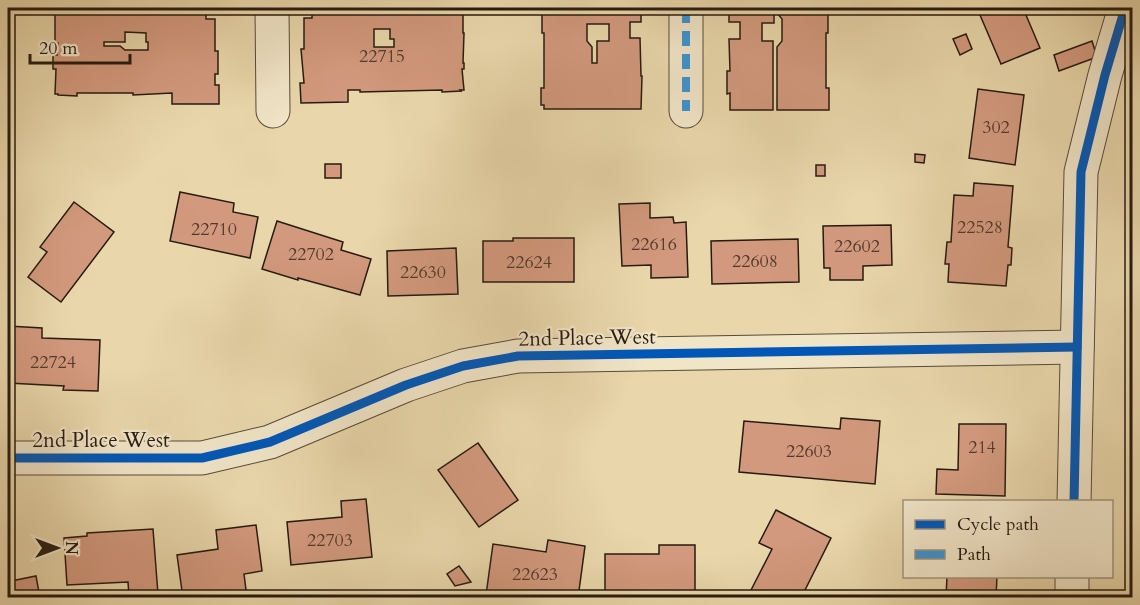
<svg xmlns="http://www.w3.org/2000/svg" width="1140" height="605" viewBox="0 0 1140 605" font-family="Cardo,serif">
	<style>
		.building { fill: #d3997e; stroke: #261b10; stroke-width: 1.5; fill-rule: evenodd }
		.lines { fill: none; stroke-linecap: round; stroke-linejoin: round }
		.minor-casing { stroke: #574a37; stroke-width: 35 }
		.minor { stroke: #f1e5c8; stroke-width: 33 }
		.quiet { stroke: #3b94d3; stroke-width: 8; stroke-dasharray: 15 8; stroke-linecap: butt }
		.cycleway-casing { stroke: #f1e5c8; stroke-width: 13 }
		.cycleway { stroke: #0057b8; stroke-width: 9 }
		.labels { text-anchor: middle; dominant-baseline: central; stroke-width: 4.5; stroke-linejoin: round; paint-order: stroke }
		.number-label { font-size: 18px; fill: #513a2c }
		.street-label { font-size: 21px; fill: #261b10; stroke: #f1e5c8 }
	</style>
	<rect width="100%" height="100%" fill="#e9d7ab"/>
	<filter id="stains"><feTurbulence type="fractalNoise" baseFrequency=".00333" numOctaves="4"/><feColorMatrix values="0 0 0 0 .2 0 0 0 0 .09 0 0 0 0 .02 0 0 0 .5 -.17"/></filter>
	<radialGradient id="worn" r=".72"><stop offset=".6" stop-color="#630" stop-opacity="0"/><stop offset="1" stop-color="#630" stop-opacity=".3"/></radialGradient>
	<!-- building -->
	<g class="building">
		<path d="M55,8H128V13H146V8H206V19H215V51H218V74H215V85H219V104H172V93L133,95V93H77V96L58,95V94H55L56,69H53V55H57V47H58V43H56L55,40ZM125,32L146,33V42H148V50H125L120,46H104V42H125Z"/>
		<path d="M312,8H463V33H464L463,63H464V69H462L464,90H460L461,91L442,92V90L360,92V90H348V102L301,103L300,83H304L301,49H304V18H312ZM374,29H390V39H394V47H374Z"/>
		<path d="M542,8H641V22H630V38H640L641,76H642L641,109H544V105H541V88H544V33H542ZM587,24H609V41H597V63H592V47L587,41Z"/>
		<path d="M729,8H774V23H762V41H773V110H730V93L727,94V71H730L729,39H740V22H729Z"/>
		<path d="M777,8H828V33H826V88H829V110H777V47L782,41V19L777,13Z"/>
		<path d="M977,8H1023L1040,48L1001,64Z"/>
		<path d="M966,34L972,49L960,55L953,39Z"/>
		<path d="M1092,41L1097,57L1059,71L1054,55Z"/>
		<path d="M978,89L1024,95L1015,165L969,158Z"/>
		<path d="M915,154L925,155L924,163L915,162Z"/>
		<rect x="325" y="164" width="16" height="14"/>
		<rect x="816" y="165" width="9" height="11"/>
		<path d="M974,183L1013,186L1008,247L1012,248L1011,265H1008L1006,286L948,282L949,264H945L947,242H951L954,195L973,196Z"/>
		<path d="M180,192L234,203L233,212L258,217L250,258L170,241Z"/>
		<path d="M74,202L114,232L61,302L28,277L47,252L40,247Z"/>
		<path d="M650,203V218L673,217L674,223L686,222L688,277L651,278V265L622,266L619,204Z"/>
		<path d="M277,221L343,242L341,250L371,259L360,295L298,278V280L262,269Z"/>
		<path d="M891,225L892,265L863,266V280H830V268H824L823,226Z"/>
		<path d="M513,238H574V282H483V241H513Z"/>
		<path d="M798,239L799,282L712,284L711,241Z"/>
		<path d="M456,248L458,294L388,296L387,251Z"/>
		<path d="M8,326L42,328V338L100,340L98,391L63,390L64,386L8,383Z"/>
		<path d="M841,418L880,421L875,484L739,472L744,421L840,429Z"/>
		<path d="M959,424H1006L1005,496L936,494L937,469L958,470Z"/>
		<path d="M478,443L518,500L479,527L438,470Z"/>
		<path d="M366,499L372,557L291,565L287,522L342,517L341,501Z"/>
		<path d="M776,510L831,538L801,598H747L772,549L759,543Z"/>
		<path d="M256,525L262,571L244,574L247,598H183L177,555L218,549L216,530Z"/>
		<path d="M153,529L158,594L129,596L128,582L67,585L64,538L87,536V533Z"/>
		<path d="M548,540L585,546L578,598H501L486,595L493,544L546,552Z"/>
		<path d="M659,545H695V598H605V554H659Z"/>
		<path d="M8,563L11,581L36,576L40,598H8Z"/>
		<path d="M459,566L471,582L455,586L447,574Z"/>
		<path d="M947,576H997L996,598H946Z"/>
	</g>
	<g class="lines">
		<!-- minor casing -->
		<g class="minor-casing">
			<g id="minor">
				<path d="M272,8L273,111"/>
				<path d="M686,8V111"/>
				<path d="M8,458H202L270,442L406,385L463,366L518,356L1077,347"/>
				<path d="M1074,502L1081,172L1105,75L1125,8"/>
				<path d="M1072,598V576"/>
			</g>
		</g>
		<!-- minor -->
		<use href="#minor" class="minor"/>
		<!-- quiet -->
		<path class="quiet" d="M686,8V111"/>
		<!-- cycleway casing -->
		<g class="cycleway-casing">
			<g id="cycleway">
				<path d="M8,458H202L270,442L406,385L463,366L518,356L1077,347"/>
				<path d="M1074,502L1081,172L1105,75L1125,8"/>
			</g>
		</g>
		<!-- cycleway -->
		<use href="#cycleway" class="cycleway"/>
	</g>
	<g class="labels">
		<!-- number labels -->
		<g class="number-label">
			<text x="382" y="56">22715</text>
			<text x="996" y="127">302</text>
			<text x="980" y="227">22528</text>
			<text x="214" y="229">22710</text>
			<text x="654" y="244">22616</text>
			<text x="857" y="246">22602</text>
			<text x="311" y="254">22702</text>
			<text x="755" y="261">22608</text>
			<text x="529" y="262">22624</text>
			<text x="423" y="272">22630</text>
			<text x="53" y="362">22724</text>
			<text x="982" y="447">214</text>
			<text x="809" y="451">22603</text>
			<text x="330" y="540">22703</text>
			<text x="535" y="574">22623</text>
		</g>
		<!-- street labels -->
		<g class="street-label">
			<text transform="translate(587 338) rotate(-1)">2nd Place West</text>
			<text x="101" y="440">2nd Place West</text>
		</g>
	</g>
	<!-- margin -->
	<rect width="1140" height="605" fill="none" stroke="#e9d7ab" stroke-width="30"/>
	<rect x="9" y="9" width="1122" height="587" fill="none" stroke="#261b10" stroke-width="3"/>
	<rect x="15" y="15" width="1110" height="575" fill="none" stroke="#261b10" stroke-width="1.5"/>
	<!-- legend -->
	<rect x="903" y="500" width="210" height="78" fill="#f1e5c8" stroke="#a0947e" stroke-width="1.5"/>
	<rect x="915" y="520" width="30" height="9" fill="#0057b8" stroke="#a0947e" stroke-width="1.5"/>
	<text x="957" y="530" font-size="18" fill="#261b10">Cycle path</text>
	<rect x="915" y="550" width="30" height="9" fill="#3b94d3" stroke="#a0947e" stroke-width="1.5"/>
	<text x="957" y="560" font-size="18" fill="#261b10">Path</text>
	<!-- north arrow -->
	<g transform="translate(57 548) rotate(90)" stroke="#f1e5c8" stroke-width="4.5" paint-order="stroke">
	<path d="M0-4.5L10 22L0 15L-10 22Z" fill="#261b10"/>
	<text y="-9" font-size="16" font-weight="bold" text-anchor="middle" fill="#261b10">N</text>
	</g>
	<!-- scale -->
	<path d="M30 54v9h100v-9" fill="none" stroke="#261b10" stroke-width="3"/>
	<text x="39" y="54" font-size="18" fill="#261b10" stroke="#f1e5c8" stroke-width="4.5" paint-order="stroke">20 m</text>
	<rect width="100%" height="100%" filter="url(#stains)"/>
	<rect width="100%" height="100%" fill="url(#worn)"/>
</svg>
